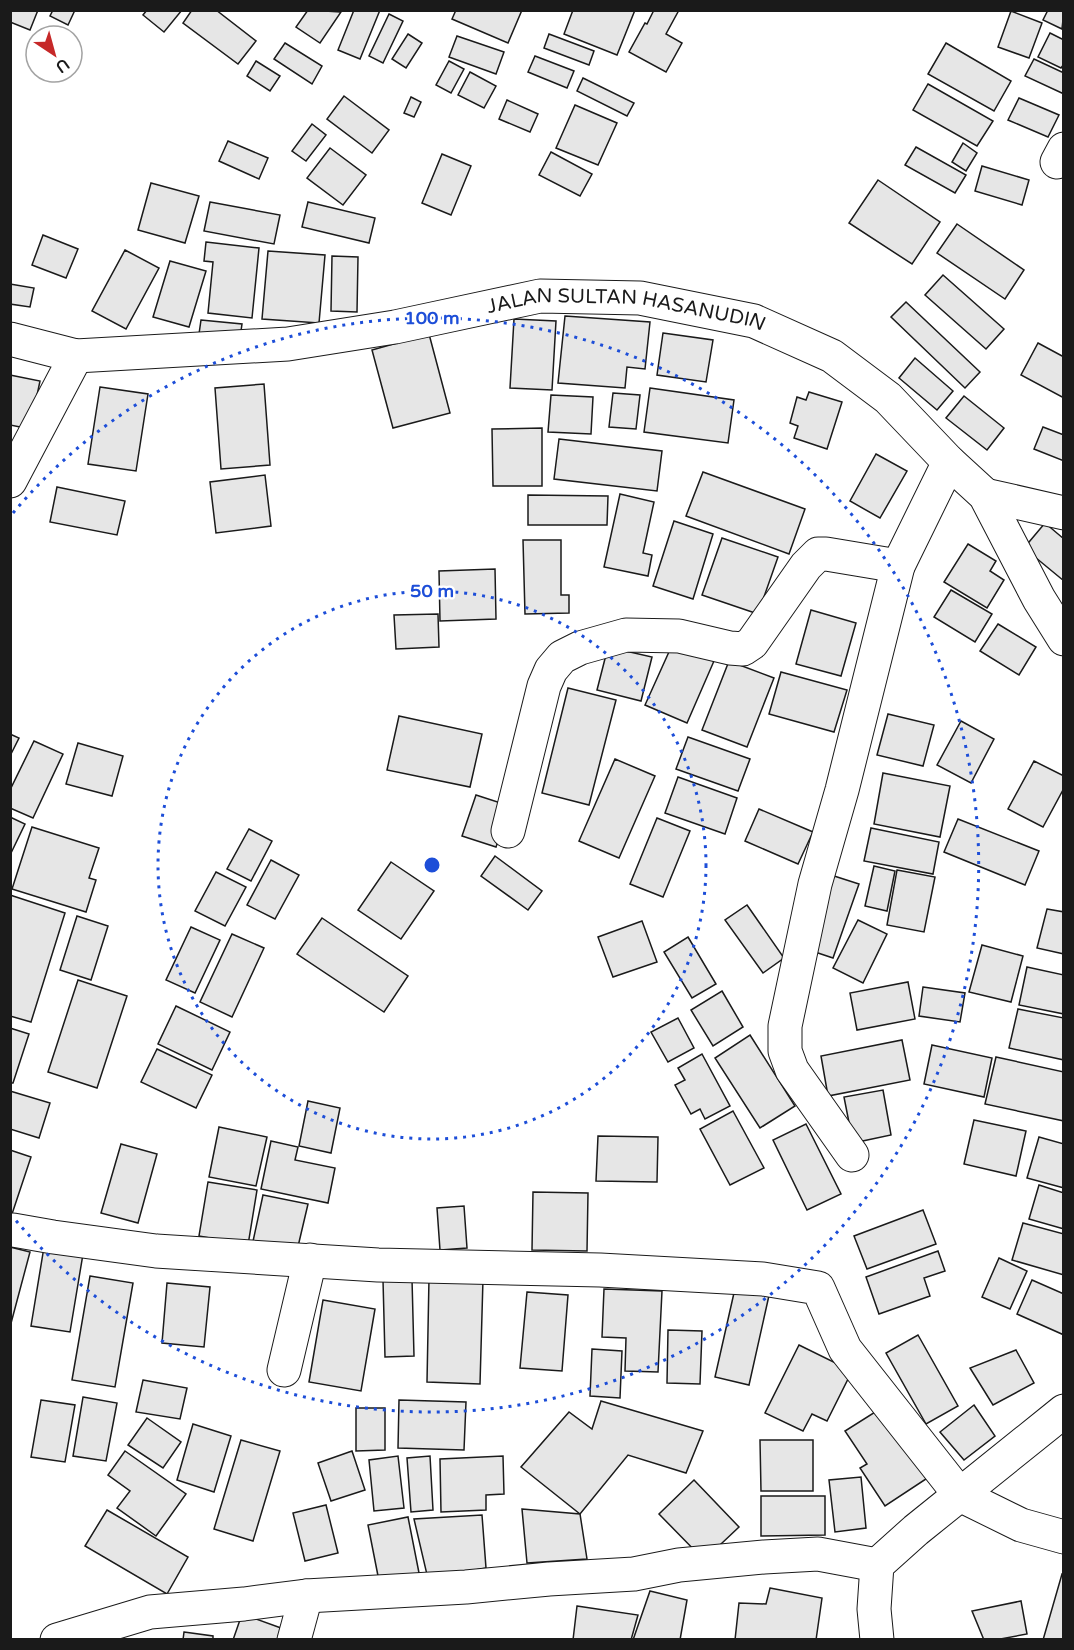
<svg xmlns="http://www.w3.org/2000/svg" width="1074" height="1650" viewBox="0 0 1074 1650" font-family="'Varela Round',sans-serif">
	<style>
		.building { fill: #e6e6e6; stroke: #1a1a1a; stroke-width: 1.5 }
		.lines { fill: none; stroke-linecap: round; stroke-linejoin: round }
		.minor-casing { stroke: #1a1a1a; stroke-width: 35 }
		.minor { stroke: #fff; stroke-width: 33 }
		.ring { fill: none; stroke: #1d4ed8; stroke-width: 3; stroke-dasharray: 3 6 }
		.labels { text-anchor: middle; dominant-baseline: central; stroke-width: 4.5; stroke-linejoin: round; paint-order: stroke }
		.street-label { font-size: 20px; fill: #1a1a1a; stroke: #fff }
		.centre { fill: #1d4ed8; stroke: #fff; stroke-width: 3 }
		.ring-label { font-size: 18px; text-anchor: middle; font-weight: bold; fill: #1d4ed8; stroke: #fff; stroke-width: 4.5; stroke-linejoin: round; paint-order: stroke }
	</style>
	<rect width="100%" height="100%" fill="#fff"/>
	<!-- building -->
	<g class="building">
		<path d="M10,10H38L30,30L10,22Z"/>
		<path d="M53,10H75L68,25L50,16Z"/>
		<path d="M147,10H182L164,32L143,15Z"/>
		<path d="M192,10H216L256,41L238,64L183,23Z"/>
		<path d="M308,10L341,12L320,43L296,27Z"/>
		<path d="M354,10H380L360,59L338,50Z"/>
		<path d="M456,10H522L508,43L452,19Z"/>
		<path d="M573,10H635L617,55L564,34Z"/>
		<path d="M654,10H679L666,34L682,43L666,72L629,52L645,23L647,24Z"/>
		<path d="M1048,10H1064L1062,29L1043,20Z"/>
		<path d="M1011,11L1042,23L1029,58L998,47Z"/>
		<path d="M389,14L403,21L383,63L369,56Z"/>
		<path d="M1050,33L1064,40V64L1061,68L1038,57Z"/>
		<path d="M408,34L422,43L406,68L392,59Z"/>
		<path d="M549,34L594,51L589,65L544,48Z"/>
		<path d="M457,36L504,52L496,74L449,57Z"/>
		<path d="M285,43L322,66L312,84L274,59Z"/>
		<path d="M946,43L1011,81L994,111L928,74Z"/>
		<path d="M535,56L574,71L567,88L528,72Z"/>
		<path d="M1034,59L1064,73V94L1025,76Z"/>
		<path d="M256,61L280,76L270,91L247,76Z"/>
		<path d="M449,61L464,69L451,93L436,85Z"/>
		<path d="M470,72L496,86L484,108L458,95Z"/>
		<path d="M583,78L634,103L627,116L577,91Z"/>
		<path d="M928,84L993,121L977,146L913,110Z"/>
		<path d="M344,96L389,130L372,153L327,119Z"/>
		<path d="M411,97L421,102L414,117L404,113Z"/>
		<path d="M1019,98L1059,115L1048,137L1008,120Z"/>
		<path d="M507,100L538,114L530,132L499,119Z"/>
		<path d="M575,105L617,123L598,165L556,148Z"/>
		<path d="M312,124L326,135L306,161L292,151Z"/>
		<path d="M228,141L268,158L259,179L219,161Z"/>
		<path d="M963,143L977,153L966,171L952,162Z"/>
		<path d="M916,147L966,175L955,193L905,165Z"/>
		<path d="M330,148L366,175L343,205L307,178Z"/>
		<path d="M551,152L592,174L580,196L539,175Z"/>
		<path d="M442,154L471,166L451,215L422,203Z"/>
		<path d="M982,166L1029,180L1022,205L975,191Z"/>
		<path d="M878,180L940,222L912,264L849,223Z"/>
		<path d="M151,183L199,196L185,243L138,230Z"/>
		<path d="M210,202L280,215L274,244L204,231Z"/>
		<path d="M308,202L375,218L369,243L302,227Z"/>
		<path d="M957,224L1024,270L1005,299L937,253Z"/>
		<path d="M43,235L78,249L66,278L32,265Z"/>
		<path d="M206,242L259,248L252,318L208,313L213,262L204,261Z"/>
		<path d="M125,250L159,268L126,329L92,311Z"/>
		<path d="M268,251L325,255L319,323L262,319Z"/>
		<path d="M332,256L358,257L357,312L331,311Z"/>
		<path d="M170,261L206,271L189,327L153,317Z"/>
		<path d="M943,275L1004,329L986,349L925,295Z"/>
		<path d="M10,284L34,288L30,307L10,304Z"/>
		<path d="M906,302L980,372L965,388L891,317Z"/>
		<path d="M565,316L650,322L645,369L627,367L625,388L558,383Z"/>
		<path d="M514,319L556,321L552,390L510,388Z"/>
		<path d="M201,320L242,324L240,338L199,334Z"/>
		<path d="M663,333L713,340L706,382L657,375Z"/>
		<path d="M429,334L450,413L393,428L372,350Z"/>
		<path d="M1038,343L1064,357V398L1021,375Z"/>
		<path d="M915,358L953,391L937,410L899,378Z"/>
		<path d="M10,375L40,381L30,429L10,425Z"/>
		<path d="M264,384L270,465L221,469L215,388Z"/>
		<path d="M100,387L148,394L136,471L88,464Z"/>
		<path d="M650,388L734,400L728,443L644,432Z"/>
		<path d="M809,392L842,402L827,449L794,438L798,426L790,423L797,397L806,400Z"/>
		<path d="M613,393L640,395L636,429L609,427Z"/>
		<path d="M551,395L593,397L591,434L548,432Z"/>
		<path d="M964,396L1004,428L987,450L946,418Z"/>
		<path d="M1043,427L1064,435V461L1034,449Z"/>
		<path d="M542,428V486H493L492,429Z"/>
		<path d="M559,439L662,451L657,491L554,479Z"/>
		<path d="M876,454L907,471L880,518L850,501Z"/>
		<path d="M703,472L805,509L789,554L686,516Z"/>
		<path d="M265,475L271,526L216,533L210,482Z"/>
		<path d="M57,487L125,501L117,535L50,522Z"/>
		<path d="M620,494L654,502L643,553L652,555L648,576L604,567Z"/>
		<path d="M528,495L608,496L607,525H528Z"/>
		<path d="M674,521L713,534L693,599L653,586Z"/>
		<path d="M1045,523L1064,539V581L1024,548Z"/>
		<path d="M722,538L778,557L758,614L702,595Z"/>
		<path d="M523,540H561V595H569V613L525,614Z"/>
		<path d="M968,544L996,561L990,571L1004,580L987,608L944,582Z"/>
		<path d="M495,569L496,619L440,621L439,571Z"/>
		<path d="M951,590L992,614L975,642L934,617Z"/>
		<path d="M811,610L856,623L841,676L796,664Z"/>
		<path d="M438,614L439,647L396,649L394,615Z"/>
		<path d="M998,624L1036,647L1019,675L980,651Z"/>
		<path d="M673,643L714,661L687,723L645,705Z"/>
		<path d="M608,647L652,657L641,701L597,690Z"/>
		<path d="M729,661L774,678L747,747L702,730Z"/>
		<path d="M781,672L847,690L834,732L769,714Z"/>
		<path d="M568,688L616,700L589,805L542,793Z"/>
		<path d="M888,714L934,725L923,766L877,755Z"/>
		<path d="M399,716L482,734L470,787L387,770Z"/>
		<path d="M961,721L994,739L971,783L937,765Z"/>
		<path d="M10,734L19,738L10,756Z"/>
		<path d="M688,737L750,759L738,791L676,769Z"/>
		<path d="M34,741L63,754L33,818L10,808V790Z"/>
		<path d="M78,743L123,756L112,796L66,784Z"/>
		<path d="M615,759L655,776L619,858L579,841Z"/>
		<path d="M1034,761L1064,776V788L1043,827L1008,809Z"/>
		<path d="M883,773L950,786L940,837L874,824Z"/>
		<path d="M678,777L737,798L725,834L665,813Z"/>
		<path d="M476,795L510,806L496,847L462,836Z"/>
		<path d="M759,809L813,832L798,864L745,841Z"/>
		<path d="M10,817L25,824L11,853H10Z"/>
		<path d="M657,818L690,831L663,897L630,884Z"/>
		<path d="M958,819L1039,851L1025,885L944,852Z"/>
		<path d="M32,827L99,848L89,878L96,880L86,912L12,889Z"/>
		<path d="M871,828L939,842L933,874L864,861Z"/>
		<path d="M249,829L272,841L251,881L227,869Z"/>
		<path d="M495,856L542,891L528,910L481,876Z"/>
		<path d="M271,860L299,875L275,919L247,905Z"/>
		<path d="M391,862L434,891L401,939L358,910Z"/>
		<path d="M874,866L895,871L887,911L865,906Z"/>
		<path d="M897,870L935,877L924,932L887,925Z"/>
		<path d="M216,872L246,887L225,926L195,911Z"/>
		<path d="M831,875L859,884L833,958L806,949Z"/>
		<path d="M10,895L65,913L31,1022L10,1016Z"/>
		<path d="M747,905L784,958L763,973L725,920Z"/>
		<path d="M1047,909L1064,912V954L1037,948Z"/>
		<path d="M77,916L108,926L91,980L60,970Z"/>
		<path d="M322,918L408,976L384,1012L297,954Z"/>
		<path d="M858,920L887,934L863,983L833,968Z"/>
		<path d="M642,921L657,962L613,977L598,937Z"/>
		<path d="M191,927L220,940L195,993L166,980Z"/>
		<path d="M232,934L264,948L232,1017L200,1002Z"/>
		<path d="M688,937L716,984L692,998L664,952Z"/>
		<path d="M982,945L1023,956L1011,1002L969,992Z"/>
		<path d="M1027,967L1064,975V1014L1019,1005Z"/>
		<path d="M78,980L127,996L97,1088L48,1072Z"/>
		<path d="M908,982L915,1019L857,1030L850,993Z"/>
		<path d="M923,987L965,993L960,1022L919,1016Z"/>
		<path d="M722,991L743,1027L713,1046L691,1010Z"/>
		<path d="M176,1006L230,1032L212,1070L158,1044Z"/>
		<path d="M1018,1009L1064,1018V1060L1009,1048Z"/>
		<path d="M678,1018L694,1048L668,1062L651,1032Z"/>
		<path d="M10,1028L29,1034L13,1083H10Z"/>
		<path d="M750,1035L795,1106L760,1128L715,1058Z"/>
		<path d="M902,1040L910,1080L828,1096L821,1056Z"/>
		<path d="M932,1045L992,1058L984,1097L924,1084Z"/>
		<path d="M157,1049L212,1075L196,1108L141,1082Z"/>
		<path d="M702,1054L730,1106L705,1119L700,1109L691,1114L675,1085L685,1080L678,1068Z"/>
		<path d="M996,1057L1064,1072V1121L985,1104Z"/>
		<path d="M883,1090L891,1135L853,1143L844,1097Z"/>
		<path d="M10,1091L50,1103L39,1138L10,1129Z"/>
		<path d="M308,1101L340,1108L331,1153L299,1146Z"/>
		<path d="M733,1111L764,1168L730,1185L700,1129Z"/>
		<path d="M974,1120L1026,1131L1016,1176L964,1164Z"/>
		<path d="M806,1124L841,1194L807,1210L773,1140Z"/>
		<path d="M219,1127L267,1137L256,1186L209,1177Z"/>
		<path d="M598,1136L658,1137L657,1182L596,1181Z"/>
		<path d="M1039,1137L1064,1144V1188L1027,1178Z"/>
		<path d="M271,1141L298,1147L295,1160L335,1168L328,1203L261,1189Z"/>
		<path d="M121,1144L157,1154L138,1223L101,1213Z"/>
		<path d="M10,1150L31,1157L10,1220Z"/>
		<path d="M208,1182L257,1190L248,1245L199,1236Z"/>
		<path d="M1039,1185L1064,1193V1229L1029,1219Z"/>
		<path d="M533,1192L588,1193L587,1251L532,1250Z"/>
		<path d="M263,1195L308,1204L296,1255L252,1246Z"/>
		<path d="M464,1206L467,1248L440,1250L437,1208Z"/>
		<path d="M923,1210L936,1244L867,1269L854,1236Z"/>
		<path d="M1023,1223L1064,1234V1275L1012,1260Z"/>
		<path d="M10,1247L30,1252L10,1327Z"/>
		<path d="M44,1247L83,1254L70,1332L31,1326Z"/>
		<path d="M938,1251L945,1271L924,1278L930,1296L879,1314L866,1277Z"/>
		<path d="M999,1258L1027,1271L1010,1309L982,1297Z"/>
		<path d="M90,1276L133,1283L115,1387L72,1380Z"/>
		<path d="M429,1278L483,1279L480,1384L427,1382Z"/>
		<path d="M412,1279L414,1356L385,1357L383,1280Z"/>
		<path d="M1032,1280L1064,1294V1335L1017,1314Z"/>
		<path d="M167,1283L210,1287L204,1347L162,1343Z"/>
		<path d="M736,1284L770,1291L749,1385L715,1377Z"/>
		<path d="M604,1289L662,1291L658,1372L625,1371L626,1338L602,1337Z"/>
		<path d="M527,1292L568,1295L562,1371L520,1368Z"/>
		<path d="M323,1300L375,1309L361,1391L309,1382Z"/>
		<path d="M668,1330L702,1331L700,1384L667,1383Z"/>
		<path d="M918,1335L958,1406L926,1424L886,1353Z"/>
		<path d="M799,1345L852,1371L827,1421L812,1414L803,1431L765,1413Z"/>
		<path d="M592,1349L622,1351L620,1398L590,1396Z"/>
		<path d="M1016,1350L1034,1383L993,1405L970,1368Z"/>
		<path d="M143,1380L187,1388L180,1419L136,1412Z"/>
		<path d="M83,1397L117,1403L106,1461L73,1456Z"/>
		<path d="M41,1400L75,1405L65,1462L31,1457Z"/>
		<path d="M399,1400L466,1402L464,1450L398,1448Z"/>
		<path d="M601,1401L703,1431L686,1473L628,1455L580,1514L521,1467L569,1412L592,1429Z"/>
		<path d="M974,1405L995,1436L964,1460L940,1432Z"/>
		<path d="M883,1407L929,1477L885,1506L860,1468L867,1464L845,1431Z"/>
		<path d="M356,1408H385V1450L356,1451Z"/>
		<path d="M147,1418L181,1442L163,1468L128,1445Z"/>
		<path d="M193,1424L231,1436L214,1492L177,1480Z"/>
		<path d="M241,1440L280,1451L253,1541L214,1529Z"/>
		<path d="M760,1440H813V1491H761Z"/>
		<path d="M125,1451L186,1494L156,1536L117,1508L130,1491L108,1475Z"/>
		<path d="M352,1451L365,1490L331,1501L318,1463Z"/>
		<path d="M398,1456L404,1508L374,1511L369,1460Z"/>
		<path d="M430,1456L433,1510L411,1512L407,1458Z"/>
		<path d="M503,1456L504,1494L486,1495V1510L441,1512L440,1459Z"/>
		<path d="M861,1477L866,1528L835,1532L829,1480Z"/>
		<path d="M694,1480L739,1527L704,1560L659,1514Z"/>
		<path d="M761,1496H825V1535L761,1536Z"/>
		<path d="M326,1505L338,1553L305,1561L293,1513Z"/>
		<path d="M522,1509L580,1514L587,1559L527,1563Z"/>
		<path d="M107,1510L188,1557L167,1594L85,1546Z"/>
		<path d="M482,1515L486,1568L428,1579L414,1519Z"/>
		<path d="M408,1517L420,1578L380,1586L368,1525Z"/>
		<path d="M1062,1574L1064,1575V1640H1043Z"/>
		<path d="M770,1588L822,1598L816,1640H735L739,1603L766,1604Z"/>
		<path d="M650,1591L687,1600L680,1640H633Z"/>
		<path d="M1021,1601L1027,1634L995,1640H984L972,1611Z"/>
		<path d="M577,1606L638,1615L631,1640H573Z"/>
		<path d="M242,1614L281,1628L277,1640H233Z"/>
		<path d="M184,1632L213,1636V1640H183Z"/>
	</g>
	<g class="lines">
		<!-- minor casing -->
		<g class="minor-casing">
			<g id="minor">
				<path d="M1057,162L1064,149"/>
				<path id="s1" d="M10,339L76,356L288,344L395,327L540,296L640,298L754,321L832,356L888,398L949,462L985,495L1039,599L1064,639"/>
				<path d="M10,481L76,356"/>
				<path d="M985,495L1064,513"/>
				<path d="M508,831L544,686L551,670L562,657L580,648L626,635L679,636L730,648L743,649L752,643L806,566L818,554H826L898,566"/>
				<path d="M852,1155L792,1070L785,1051V1026L815,884L842,790L898,566L949,462"/>
				<path d="M13,1230L53,1237L156,1251L378,1265L600,1270L763,1279L818,1288L845,1349L960,1495L1021,1525L1064,1537"/>
				<path d="M284,1370L310,1260"/>
				<path d="M57,1640L150,1612L244,1604L306,1596L466,1587L549,1579L634,1574L679,1565L764,1557L818,1554L877,1565"/>
				<path d="M294,1640L306,1596"/>
				<path d="M877,1640L874,1609L877,1565L916,1530L1064,1411"/>
			</g>
		</g>
		<!-- minor -->
		<use href="#minor" class="minor"/>
	</g>
	<!-- distance rings -->
	<g class="ring">
		<circle cx="432" cy="865" r="274"/>
		<path d="M13 513A547 547 0 1 1 13 1217"/>
	</g>
	<g class="labels">
		<!-- street labels -->
		<g class="street-label">
			<text stroke="none"><textPath href="#s1" startOffset="624">JALAN SULTAN HASANUDIN</textPath></text>
		</g>
	</g>
	<circle cx="432" cy="865" r="9" class="centre"/>
	<g class="ring-label">
		<text x="432" y="324">100 m</text>
		<text x="432" y="597">50 m</text>
	</g>
	<!-- border -->
	<rect width="1074" height="1650" fill="none" stroke="#1a1a1a" stroke-width="24"/>
	<!-- north arrow -->
	<g transform="translate(54 54) rotate(144)"><circle r="28" fill="#ffffff" stroke="#a3a3a3" stroke-width="1.5"/>
	<path d="M0-4.5L10 22L0 15L-10 22Z" fill="#c62828"/>
	<text y="-9" font-size="16" font-weight="bold" text-anchor="middle" fill="#1a1a1a">U</text>
	</g>
</svg>
